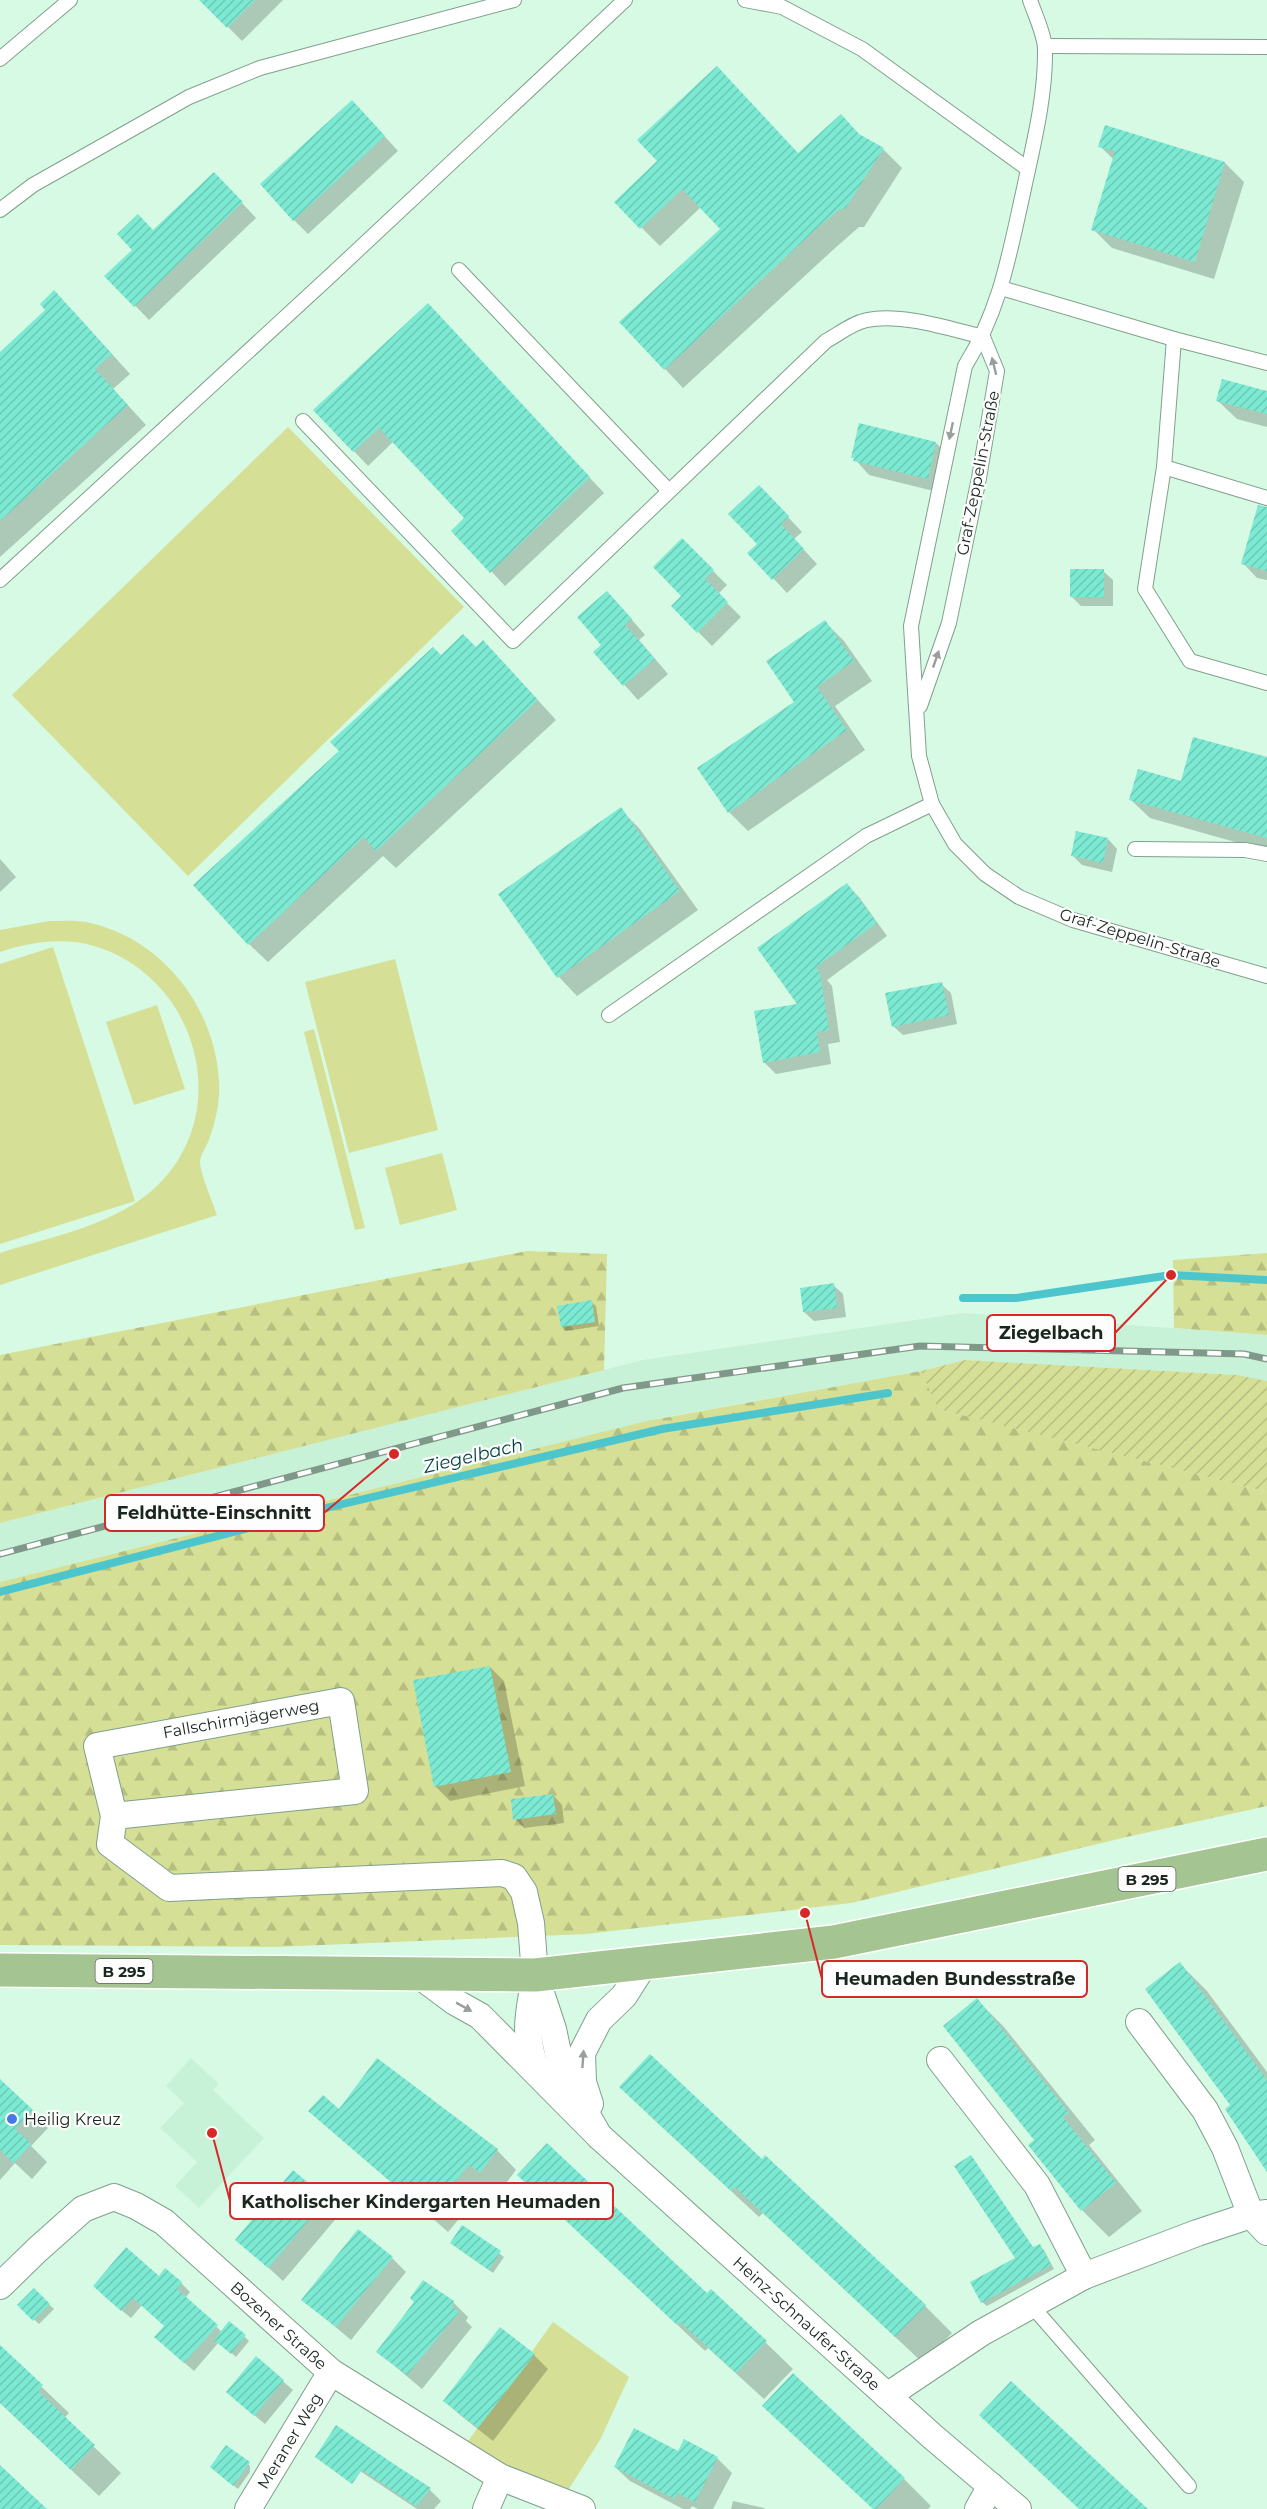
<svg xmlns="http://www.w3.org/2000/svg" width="1267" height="2509" viewBox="0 0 1267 2509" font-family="Montserrat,sans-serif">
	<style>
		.built { fill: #c8f2d7 }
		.grass { fill: #d5df95 }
		.forest { fill: url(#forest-firs) }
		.garden { fill: url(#garden-furrows) }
		.shadow { fill: #0003 }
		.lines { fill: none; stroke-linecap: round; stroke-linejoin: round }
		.stream { stroke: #4cc6cc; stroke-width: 8 }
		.building { fill: url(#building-hatch) }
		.service-casing { stroke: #80a08c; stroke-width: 16 }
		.minor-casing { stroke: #80a08c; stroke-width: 28 }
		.primary-casing { stroke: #fff; stroke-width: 36 }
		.service { stroke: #fff; stroke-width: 14 }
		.minor { stroke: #fff; stroke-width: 26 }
		.primary { stroke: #a4c492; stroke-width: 33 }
		.rail-casing { stroke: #809889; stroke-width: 7 }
		.rail { stroke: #fdfdfd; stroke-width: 4.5; stroke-dasharray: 14; stroke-linecap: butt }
		.oneway { fill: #989e9a }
		.poi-dot { fill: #4777e9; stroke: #fdfdfd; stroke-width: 2 }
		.labels { text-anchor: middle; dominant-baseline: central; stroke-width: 4.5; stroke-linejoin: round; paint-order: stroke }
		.shield { fill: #fdfdfd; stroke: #5e6762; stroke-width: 1.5 }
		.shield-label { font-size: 15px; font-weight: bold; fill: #1a271f }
		.street-label { font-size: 16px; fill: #1a271f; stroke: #fdfdfd }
		.poi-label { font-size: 16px; fill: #1a271f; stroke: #fdfdfd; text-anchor: start }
		.water-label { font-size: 18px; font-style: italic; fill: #023d40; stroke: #fdfdfd }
		.leader { fill: none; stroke: #d62828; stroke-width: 2 }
		.callout-dot { fill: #d62828; stroke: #fdfdfd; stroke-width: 2 }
		.callout { fill: #fdfdfd; stroke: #d62828; stroke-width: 2 }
		.callout-label { font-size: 18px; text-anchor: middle; font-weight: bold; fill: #1a271f }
	</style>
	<defs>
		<pattern id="forest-firs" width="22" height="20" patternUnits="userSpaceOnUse" patternTransform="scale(1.5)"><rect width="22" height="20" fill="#d5df95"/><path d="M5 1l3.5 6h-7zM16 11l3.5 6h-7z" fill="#b6bf80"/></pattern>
		<pattern id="garden-furrows" width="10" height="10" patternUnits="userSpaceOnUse" patternTransform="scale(1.5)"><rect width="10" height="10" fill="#d5df95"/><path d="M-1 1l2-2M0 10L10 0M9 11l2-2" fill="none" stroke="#b6bf80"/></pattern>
		<pattern id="building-hatch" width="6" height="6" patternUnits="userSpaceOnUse" patternTransform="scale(1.5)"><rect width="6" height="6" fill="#7cead3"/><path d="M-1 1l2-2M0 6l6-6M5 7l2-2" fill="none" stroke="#6bc9b5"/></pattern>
	</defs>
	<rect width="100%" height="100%" fill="#d7fae4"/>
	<!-- built -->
	<g class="built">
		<path d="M963,1313L1267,1335V1381L1237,1375L965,1360L921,1371L661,1418L0,1582V1523L643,1360Z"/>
		<path d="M191,2058L219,2084L213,2090L264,2138L199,2208L175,2186L197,2162L160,2128L184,2103L166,2086Z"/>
	</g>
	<!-- grass -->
	<g class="grass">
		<path d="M288,427L464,607L188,876L12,695Z"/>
		<path d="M49,921C61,921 74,920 86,922C161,937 216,1007 219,1083C220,1101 216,1120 210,1137C208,1144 200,1155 200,1162C200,1173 213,1203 217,1215L0,1285V1253C53,1236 117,1225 158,1185C235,1109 196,976 94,946C63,937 30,942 0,952V930Z"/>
		<path d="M53,947L135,1201L0,1244V964Z"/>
		<path d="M395,959L438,1130L349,1153L305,982Z"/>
		<path d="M157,1005L185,1089L134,1105L106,1022Z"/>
		<path d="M314,1029L365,1228L355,1230L304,1032Z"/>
		<path d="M442,1153L457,1210L400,1225L385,1168Z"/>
		<path d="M553,2322L629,2377L600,2440L565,2495L504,2470L466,2444Z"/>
	</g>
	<!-- forest -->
	<g class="forest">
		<path d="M527,1251L607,1254L604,1370L0,1523V1355Z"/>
		<path d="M1267,1253V1335L1174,1328L1173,1260Z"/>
		<path d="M921,1371L939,1409L1267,1492V1806L1131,1836L851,1903L586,1934L274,1947L0,1945V1582L647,1421Z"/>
	</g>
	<!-- garden -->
	<path class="garden" d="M965,1360L1237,1375L1267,1381V1492L938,1409L921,1371Z"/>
	<!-- shadow -->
	<g class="shadow">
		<path d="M201,0H283L242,41Z"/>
		<path d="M366,116L398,151L308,234L294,220Z"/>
		<path d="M1106,127L1225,163L1244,182L1214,279L1112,248L1093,229L1114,160L1100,146Z"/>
		<path d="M862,137L883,149L902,168L864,227H859L834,249L683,388L621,322L722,229L701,207L660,246L641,227L659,161L798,154Z"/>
		<path d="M228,188L256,218L149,320L107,276L153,231Z"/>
		<path d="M73,311L130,374L113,389L146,425L0,557V354Z"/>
		<path d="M442,320L604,493L505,586L491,571L466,518L393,442L368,466L315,410Z"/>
		<path d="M1267,392V427L1237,419L1218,401Z"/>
		<path d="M936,443L950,457L942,493L869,475L853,457Z"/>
		<path d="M773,501L802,532L794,539L817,564L787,593L773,578L759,544Z"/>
		<path d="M1267,511V580L1257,578L1243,563Z"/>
		<path d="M682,540L727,585L718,594L741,617L712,646L673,606L683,596Z"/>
		<path d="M1103,571L1113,580V606H1081L1072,597Z"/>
		<path d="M621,607L645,635L639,640L668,674L638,700L595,652L603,645Z"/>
		<path d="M825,622L844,641L872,681L835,706L865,750L748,831L729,812L796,702Z"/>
		<path d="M476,649L502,661L556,720L396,868L383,856L268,962L249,944L441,657Z"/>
		<path d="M1267,758V851L1150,818L1131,800Z"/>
		<path d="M620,809L639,828L698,910L577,996L559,977L500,895Z"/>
		<path d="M1108,839L1117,849L1112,872L1082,865L1073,856Z"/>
		<path d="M0,859L16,877L0,892Z"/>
		<path d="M847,885L859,897L887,936L827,980L832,986L840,1042L828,1044L831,1064L776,1074L764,1062L800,1005Z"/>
		<path d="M941,984L951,993L957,1024L903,1035L893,1026Z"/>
		<path d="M833,1285L843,1294L846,1317L814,1321L804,1312Z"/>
		<path d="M591,1302L596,1306L599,1326L566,1331L562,1327Z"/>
		<path d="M490,1667L504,1681L525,1786L450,1801L435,1786Z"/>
		<path d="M553,1795L562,1805L564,1823L524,1828L515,1819Z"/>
		<path d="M1180,1964L1207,1991L1267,2072V2170L1232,2106Z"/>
		<path d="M977,2000L1004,2027L1095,2140L1089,2145L1142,2211L1109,2237L1082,2210L1030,2145L1036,2140Z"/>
		<path d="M377,2060L497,2150L516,2170L500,2191L489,2183L448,2232L310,2111H339Z"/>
		<path d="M0,2082L48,2128L31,2146L47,2162L32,2179L15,2163L0,2180Z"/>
		<path d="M648,2114L762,2161L925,2306L952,2333L923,2363L763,2213L759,2217Z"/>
		<path d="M971,2157L1034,2249L1040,2246L1044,2250L1054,2269L987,2306L982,2302L1017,2258Z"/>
		<path d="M519,2175L707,2295L765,2342L793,2369L764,2399L708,2348L705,2351Z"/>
		<path d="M326,2200L340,2214L283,2281L237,2239Z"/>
		<path d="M463,2227L504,2257L493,2273L456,2247Z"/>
		<path d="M392,2258L406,2272L351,2340L303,2300Z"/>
		<path d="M159,2278L181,2283L190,2292L185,2298L222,2332L230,2323L249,2341L236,2357L219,2342L194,2371L165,2346L166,2326L142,2305L131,2318L103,2295Z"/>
		<path d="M424,2282L453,2302L468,2317L466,2321L472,2327L422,2389L378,2352L416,2302Z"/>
		<path d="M34,2290L54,2309L39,2324L19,2305Z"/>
		<path d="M0,2347L69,2413L64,2418L121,2473L99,2496L0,2403Z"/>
		<path d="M534,2355L548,2369L493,2441L460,2415L445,2401Z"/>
		<path d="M256,2358L293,2390L265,2424L237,2401Z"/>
		<path d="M337,2427L430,2490L441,2501L434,2509H417L336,2455Z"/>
		<path d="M679,2453L717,2458L732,2473L713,2509H698L692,2506L690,2509H683L630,2481L615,2467Z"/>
		<path d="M245,2461L250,2466V2472L238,2489L216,2471Z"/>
		<path d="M904,2479L931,2506L928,2509H873Z"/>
		<path d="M733,2501L764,2508L765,2509H731Z"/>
	</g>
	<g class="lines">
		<!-- stream -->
		<g class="stream">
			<path d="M963,1298H1016L1171,1275L1267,1280"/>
			<path d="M0,1592L330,1507L662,1429L888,1393"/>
		</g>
	</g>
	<!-- building -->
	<g class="building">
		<path d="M199,0H255L227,28Z"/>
		<path d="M717,66L798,153L841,114L859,134L884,148L845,209H840L815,230L664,370L619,322L720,229L682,189L640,229L614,202L657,161L637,140Z"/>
		<path d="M352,100L385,136L293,221L260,184Z"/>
		<path d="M1105,125L1225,162L1195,262L1091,230L1115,151L1098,147Z"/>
		<path d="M214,172L243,202L134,307L104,276L132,250L117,234L138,214L153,230Z"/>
		<path d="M54,290L112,354L95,369L128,405L0,521V352L45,310L40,304Z"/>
		<path d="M428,303L590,477L490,573L451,531L464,518L379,428L353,452L313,410Z"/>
		<path d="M1222,379L1267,391V414L1216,401Z"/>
		<path d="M859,423L936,442L928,479L853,461L854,458H851Z"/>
		<path d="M759,485L789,516L781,524L804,549L772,580L747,553L757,544L728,514Z"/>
		<path d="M1258,505L1267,507V571L1241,564Z"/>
		<path d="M682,538L714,570L705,579L728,602L697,633L671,606L681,596L653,567Z"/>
		<rect x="1070" y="569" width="34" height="28"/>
		<path d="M607,591L632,619L625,625L655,659L623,686L593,652L601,645L577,617Z"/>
		<path d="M825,620L854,661L817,687L847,730L728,813L697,768L794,702L766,661Z"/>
		<path d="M463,634L476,647L483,640L538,700L376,851L364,837L248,945L193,885L339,751L330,742L433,647L441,655Z"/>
		<path d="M1193,737L1267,757V838L1129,800L1138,769L1181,781Z"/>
		<path d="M621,807L680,891L557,978L498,894Z"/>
		<path d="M1076,831L1108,838L1103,863L1071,856Z"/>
		<path d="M847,883L877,923L816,967L820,973L829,1030L817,1032L820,1052L763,1063L754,1011L797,1004L757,948Z"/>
		<path d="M942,982L949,1015L892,1027L885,993Z"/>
		<path d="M834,1283L837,1308L803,1312L800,1288Z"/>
		<path d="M592,1300L595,1322L561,1327L557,1306Z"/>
		<path d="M490,1666L511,1772L434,1787L413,1680Z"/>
		<path d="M553,1794L556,1814L513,1820L511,1799Z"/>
		<path d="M1180,1962L1267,2080V2172L1225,2109L1230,2105L1145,1989Z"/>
		<path d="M977,1998L1069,2113L1063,2117L1116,2183L1081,2211L1028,2145L1034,2140L943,2026Z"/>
		<path d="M650,2054L762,2159L765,2155L926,2305L895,2337L735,2187L731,2191L619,2087Z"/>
		<path d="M377,2058L498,2149L480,2173L469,2165L428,2214L308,2111L323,2095L339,2109Z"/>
		<path d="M0,2079L33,2110L15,2129L31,2144L14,2163L0,2150Z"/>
		<path d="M547,2143L707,2293L711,2289L767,2341L736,2373L680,2322L677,2325L517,2175Z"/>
		<path d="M971,2155L1033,2247L1040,2244L1051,2265L981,2303L970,2282L1015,2258L954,2166Z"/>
		<path d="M293,2170L327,2199L268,2268L235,2240Z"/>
		<path d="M462,2225L501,2251L489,2270L450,2243Z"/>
		<path d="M358,2229L393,2257L336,2327L301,2300Z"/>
		<path d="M126,2247L159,2276L165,2268L182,2282L177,2289L218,2325L184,2363L154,2337L164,2326L133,2298L121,2311L93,2286Z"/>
		<path d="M423,2280L454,2301L452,2306L459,2312L407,2375L376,2352L414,2302L410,2298Z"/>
		<path d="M34,2288L50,2304L33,2321L17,2305Z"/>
		<path d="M229,2321L246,2335L231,2354L214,2340Z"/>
		<path d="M500,2327L535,2354L478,2428L443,2401Z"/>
		<path d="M0,2345L43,2385L38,2391L95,2445L71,2470L0,2403Z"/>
		<path d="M256,2356L284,2380L254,2416L226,2392Z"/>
		<path d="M793,2373L905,2478L876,2509H873L762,2406Z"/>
		<path d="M1011,2381L1055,2422L1148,2509H1079L979,2415Z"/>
		<path d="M336,2425L400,2468L431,2488L416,2506L362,2470L352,2484L315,2457Z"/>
		<path d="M634,2428L678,2451L684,2439L718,2457L695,2502L677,2493L674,2499L614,2467Z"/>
		<path d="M226,2445L250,2462L233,2486L210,2467Z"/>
		<path d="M0,2465L47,2509H0Z"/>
	</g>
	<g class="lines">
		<!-- service casing -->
		<g class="service-casing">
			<g id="service">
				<path d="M745,0L782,7L862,49L1028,169"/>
				<path d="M1030,0C1035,15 1044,33 1045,48C1046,96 1033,146 1023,193C1009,256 1000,310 965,366L911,626L919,756L932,804L955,844L985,874L1019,897L1073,920L1267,976"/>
				<path d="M1045,46L1267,47"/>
				<path d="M0,59L70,0"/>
				<path d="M0,210L33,185L189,97L260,68L514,0"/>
				<path d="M459,270L669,491"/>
				<path d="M1001,288L1174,339L1164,467L1145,589L1190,661L1267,683"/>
				<path d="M1174,339L1267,363"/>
				<path d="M303,421L513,641L826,341C839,334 852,323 867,320C902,313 950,329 983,337"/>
				<path d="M1164,467L1267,498"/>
				<path d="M0,580L329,277L625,0"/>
				<path d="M920,706L949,623L979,478L997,371L983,337"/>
				<path d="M1135,849L1245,850L1267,854"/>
				<path d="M609,1015L866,836L932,804"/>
				<path d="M1031,2305L1189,2486"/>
			</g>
		</g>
		<!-- minor casing -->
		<g class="minor-casing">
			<g id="minor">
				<path d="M114,1816L355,1791L341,1701L97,1746L114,1816L110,1844L169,1888L502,1873L514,1877L524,1892L531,1923L535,1975L553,2029L562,2072L599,2136"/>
				<path id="s1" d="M416,1973L455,2002L480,2016L599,2136L933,2437L1018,2509"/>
				<path d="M535,1978C528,2016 523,2034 537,2072"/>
				<path d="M1139,2022L1205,2110L1225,2148L1251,2215L1267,2232"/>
				<path d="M940,2060L1037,2185L1084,2276"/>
				<path d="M590,2104L583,2082L582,2053L599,2020L624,1996L645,1963"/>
				<path id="s2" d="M0,2286L37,2250L83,2209L114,2197L136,2206L164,2222L331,2372L500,2477L582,2509"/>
				<path d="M887,2396L981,2333L1084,2276L1197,2233L1251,2215L1267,2213"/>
				<path id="s3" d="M248,2509L331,2372"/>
				<path d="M486,2509L500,2477"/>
				<path d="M978,2509L991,2486"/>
			</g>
		</g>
		<!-- primary casing -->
		<g class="primary-casing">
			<path id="primary" d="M0,1970L535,1975L834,1942L1267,1854"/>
		</g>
		<!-- service -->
		<use href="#service" class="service"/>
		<!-- minor -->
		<use href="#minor" class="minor"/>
		<!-- primary -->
		<use href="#primary" class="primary"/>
		<!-- rail casing -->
		<g class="rail-casing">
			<path id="rail" d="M0,1554L623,1388L920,1346L1244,1354L1267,1359"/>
		</g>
		<!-- rail -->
		<use href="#rail" class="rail"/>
	</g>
	<!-- one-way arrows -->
	<defs><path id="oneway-solid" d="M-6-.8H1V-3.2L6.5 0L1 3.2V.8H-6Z" transform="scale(1.5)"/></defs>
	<g class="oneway">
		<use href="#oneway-solid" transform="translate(994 366) rotate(-104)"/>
		<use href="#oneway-solid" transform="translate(951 431) rotate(102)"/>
		<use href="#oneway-solid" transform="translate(936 659) rotate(-71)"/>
		<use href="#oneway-solid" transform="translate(464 2007) rotate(29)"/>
		<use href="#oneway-solid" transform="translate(583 2059) rotate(-86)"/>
	</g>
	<!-- markers -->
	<circle class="poi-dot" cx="12" cy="2119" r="6"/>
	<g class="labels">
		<!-- shield labels -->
		<g class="shield">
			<rect x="1118.5" y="1867" width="57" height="24" rx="4.5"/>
			<rect x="95.5" y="1959" width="57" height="24" rx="4.5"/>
		</g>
		<g class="shield-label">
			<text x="1147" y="1879">B 295</text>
			<text x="124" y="1971">B 295</text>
		</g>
		<!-- street labels -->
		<g class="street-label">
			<text transform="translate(978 473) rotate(-79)">Graf-Zeppelin-Straße</text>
			<text transform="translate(1140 938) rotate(17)">Graf-Zeppelin-Straße</text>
			<text transform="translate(241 1719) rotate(-10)">Fallschirmjägerweg</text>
			<text stroke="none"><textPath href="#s1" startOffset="526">Heinz-Schnaufer-Straße</textPath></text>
			<text stroke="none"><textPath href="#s2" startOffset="357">Bozener Straße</textPath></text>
			<text stroke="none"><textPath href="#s3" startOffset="80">Meraner Weg</textPath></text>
		</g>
		<!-- poi labels -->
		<g class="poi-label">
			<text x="24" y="2119">Heilig Kreuz</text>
		</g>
		<!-- water labels -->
		<g class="water-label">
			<text transform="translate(473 1456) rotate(-13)">Ziegelbach</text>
		</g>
	</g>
	<!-- callouts -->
	<path class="leader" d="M1171 1275L1115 1333M394 1454L324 1513M805 1913L822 1979M212 2133L230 2201"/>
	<g class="callout-dot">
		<circle cx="1171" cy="1275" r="6"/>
		<circle cx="394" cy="1454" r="6"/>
		<circle cx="805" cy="1913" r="6"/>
		<circle cx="212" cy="2133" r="6"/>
	</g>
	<g class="callout">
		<rect x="987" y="1315" width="128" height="36" rx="6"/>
		<rect x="105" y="1495" width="219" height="36" rx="6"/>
		<rect x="822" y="1961" width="265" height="36" rx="6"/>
		<rect x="230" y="2183" width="383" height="36" rx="6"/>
	</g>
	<g class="callout-label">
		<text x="1051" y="1339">Ziegelbach</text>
		<text x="214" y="1519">Feldhütte-Einschnitt</text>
		<text x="955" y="1985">Heumaden Bundesstraße</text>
		<text x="421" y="2208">Katholischer Kindergarten Heumaden</text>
	</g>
</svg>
